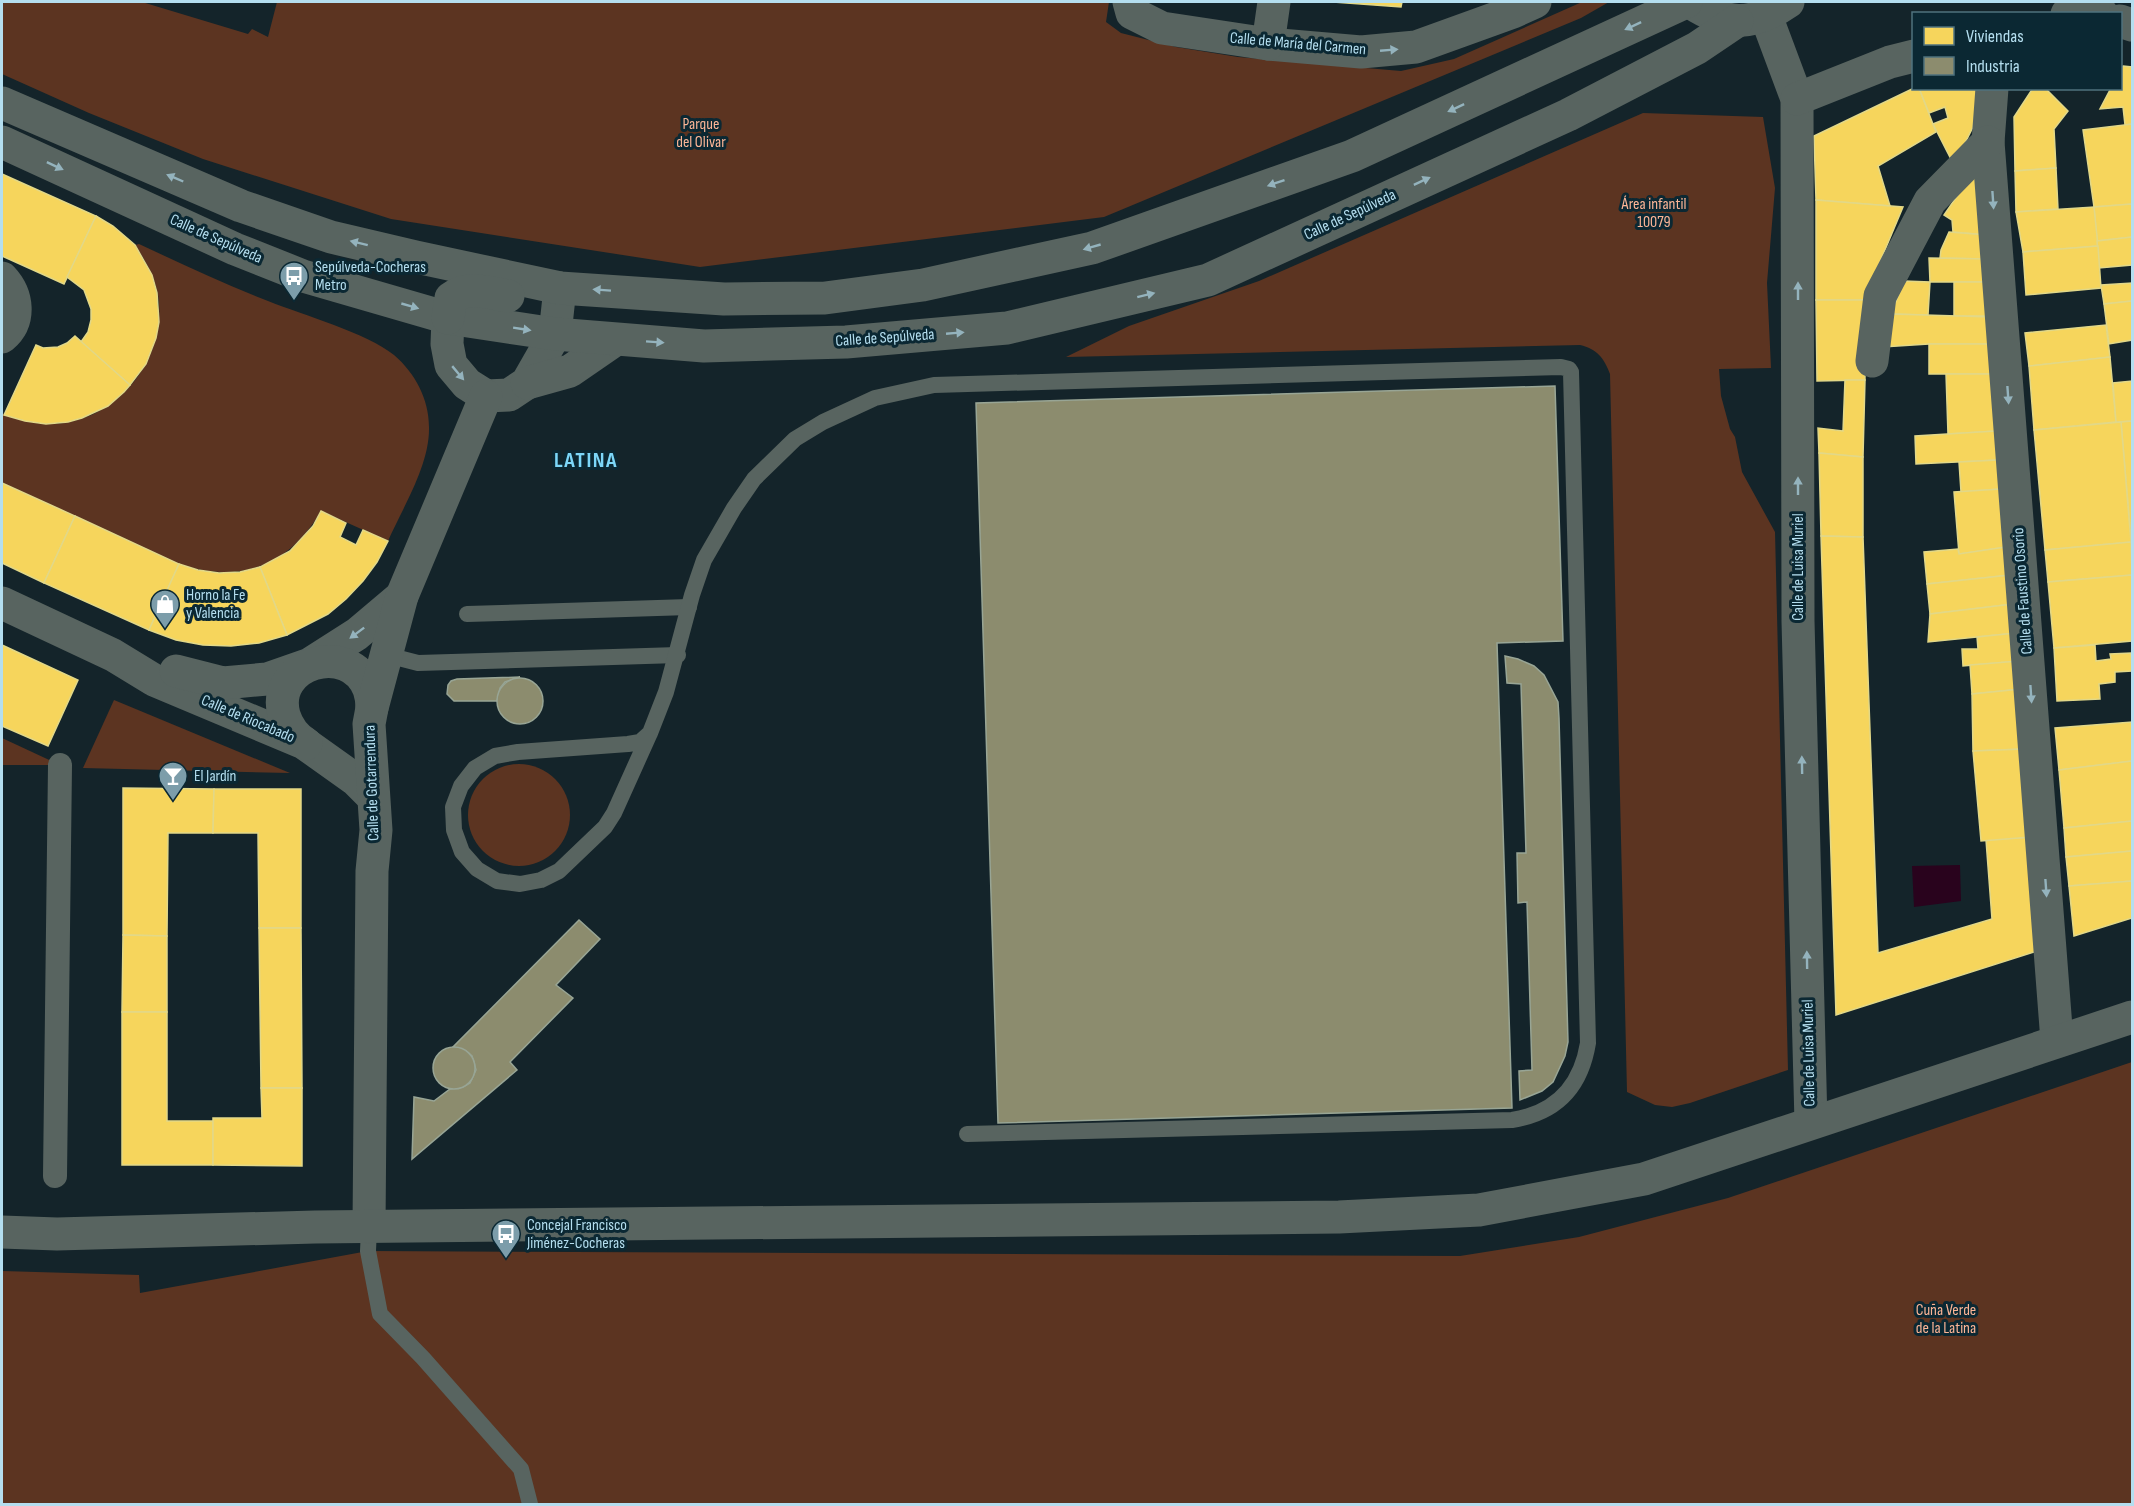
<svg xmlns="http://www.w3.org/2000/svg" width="2134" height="1506" viewBox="0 0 2134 1506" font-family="'Sofia Sans Condensed',sans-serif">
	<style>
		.green { fill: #5c3421 }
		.water { fill: #29031d }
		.homes { fill: #f6d55c; stroke: #e2d888; stroke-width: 1.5 }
		.industry { fill: #8c8c6e; stroke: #98a595; stroke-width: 1.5 }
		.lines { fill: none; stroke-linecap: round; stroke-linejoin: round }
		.service { stroke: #586460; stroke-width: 16 }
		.pedestrian { stroke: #586460; stroke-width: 24 }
		.minor { stroke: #586460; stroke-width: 33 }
		.tertiary { stroke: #586460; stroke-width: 33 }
		.oneway { fill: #94b3bd }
		.labels { text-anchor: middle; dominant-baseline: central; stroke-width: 6; stroke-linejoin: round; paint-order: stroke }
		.street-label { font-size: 16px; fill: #b4deef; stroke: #0b2833 }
		.park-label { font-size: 16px; fill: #fcb596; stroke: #0b2833 }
		.poi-label { font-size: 16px; fill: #b4deef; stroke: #0b2833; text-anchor: start }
		.district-label { font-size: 22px; font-weight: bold; letter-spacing: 1.5px; fill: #7cd7f9; stroke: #0b2833 }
	</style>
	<rect width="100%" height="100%" fill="#14242a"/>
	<!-- green -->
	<g class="green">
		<path d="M2,2H142L248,34L252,29L268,37L277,2H1109L1106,22L1121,33L1176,47L1238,57L1401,71L1454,59L1582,2H1609L1581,18L1104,217L700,267L391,219L203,159L89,113L2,74Z"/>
		<path d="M1643,113L1763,117L1775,188L1767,283L1771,368L1719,369L1721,396L1730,429L1735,437L1742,472L1775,532L1788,1070L1690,1103L1672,1107L1655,1105L1627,1092L1610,374C1604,358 1597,349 1580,345L1066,357L1129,326L1259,281Z"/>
		<path d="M139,244C182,264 224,284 268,301C303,315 367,333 394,355C415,373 429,399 429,427C430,465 403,507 388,541L321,511C288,567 240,584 179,564L2,483V413C23,422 46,427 69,422C126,411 167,352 158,295C155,277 145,260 135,245Z"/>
		<path d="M114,700L290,773L83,768Z"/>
		<path d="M2,738L60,765H2Z"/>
		<circle cx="519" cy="815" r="51"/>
		<path d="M2132,1062V1504H2V1271L139,1275L140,1293L368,1251L1460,1256L1579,1237L1728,1198Z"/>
	</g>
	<!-- water -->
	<path class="water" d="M1960,865L1961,901L1914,907L1912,866Z"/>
	<!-- homes -->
	<g class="homes">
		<path d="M1333,2H1402L1401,7Z"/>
		<path d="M2123,66L2132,67V124L2125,125L2123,107L2100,109L2111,88H2120V71Z"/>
		<path d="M1914,88H1919L1936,132L1878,166L1890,206L1816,200L1814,136Z"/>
		<path d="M1919,88H1978L1973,127L1954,165L1933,124L1948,118L1945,107L1929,113Z"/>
		<path d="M2033,88H2045L2068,111L2054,129L2056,168L2015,171L2014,117Z"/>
		<path d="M2132,124V204L2094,207L2083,130Z"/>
		<path d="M1977,167L1987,235L1953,232L1952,220L1944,215Z"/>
		<path d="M2056,168L2058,209L2016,212L2015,171Z"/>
		<path d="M2,174L96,216L64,284L2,256Z"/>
		<path d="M1816,200L1903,207L1864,300H1816Z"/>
		<path d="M2132,204V237L2097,241L2094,207Z"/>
		<path d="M2094,207L2098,246L2023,252L2016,212Z"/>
		<path d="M96,216L113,226L135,245L152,275L157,293L159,322L156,338L146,364L130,385L81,342L88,332L91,320V309L84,290L67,277Z"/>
		<path d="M1949,232L1987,235L1988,259L1940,258L1941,250Z"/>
		<path d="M2132,237V265L2099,268L2097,241Z"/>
		<path d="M2098,246L2101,288L2026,295L2023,252Z"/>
		<path d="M1929,258L1988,259V282H1930Z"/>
		<path d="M1904,281L1930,282L1928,315L1891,314Z"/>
		<rect x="1954" y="282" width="34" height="34"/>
		<path d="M2132,283V301L2104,304L2101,285Z"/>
		<path d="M1816,300H1864L1865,380L1817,381Z"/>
		<path d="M2132,301V340L2109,344L2104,304Z"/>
		<path d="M1891,314L1991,317L1990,344H1929L1883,347Z"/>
		<path d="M2106,325L2110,357L2029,366L2025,333Z"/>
		<path d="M75,336L130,385L124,392L108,406L82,418L68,422L46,424L25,421L4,415L36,345L43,348L58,347L67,343Z"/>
		<path d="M1929,344H1990L1993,374H1929Z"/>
		<path d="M2110,357L2116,422L2034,430L2029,366Z"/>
		<path d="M1946,374H1993L1996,431L1948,434Z"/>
		<path d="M1845,380H1865L1863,457L1819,453L1818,428L1843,431Z"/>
		<path d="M2132,381V421L2116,422L2113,383Z"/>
		<path d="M2132,421V550L2121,422Z"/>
		<path d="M2121,422L2131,542L2045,550L2034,430Z"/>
		<path d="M1996,431L1998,460L1916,464L1915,436Z"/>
		<path d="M1819,453L1863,457V537L1821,536Z"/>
		<path d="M1998,460L2001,489L1961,492L1959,462Z"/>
		<path d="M2,483L75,516L44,583L2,563Z"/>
		<path d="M2001,489L2006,547L1959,554L1954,492Z"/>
		<path d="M321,511L346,523L340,537L356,545L363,530L388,541L377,562L363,581L346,599L328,614L287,635L260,567L290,551L313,526Z"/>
		<path d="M75,516L179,564L149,630L44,583Z"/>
		<path d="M1821,536L1863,537L1878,953L1992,919L1986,840L2031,837L2037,951L1836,1015Z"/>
		<path d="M2131,542L2132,575L2048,582L2045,550Z"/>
		<path d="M2006,547L2010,575L1927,584L1924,552L1958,549L1959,554Z"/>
		<path d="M179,564L198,570L219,573L240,572L260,567L287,635L259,643L231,646L203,645L176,640L149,630Z"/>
		<path d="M2010,575L2013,604L1930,614L1927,584Z"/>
		<path d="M2132,575V641L2054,648L2048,582Z"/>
		<path d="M2013,604L2016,633L1928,642L1930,614Z"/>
		<path d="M2016,633L2019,661L1963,666L1962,649H1978L1977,637Z"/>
		<path d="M2,645L78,680L48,746L2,726Z"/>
		<path d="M2095,645L2096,661L2111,659L2110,654L2131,653L2132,671L2115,672V682L2099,684L2100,699L2057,701L2054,648Z"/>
		<path d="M2019,661L2021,689L1972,694L1970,665Z"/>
		<path d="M2021,689L2024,749L1973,751L1972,694Z"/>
		<path d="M2132,722V761L2059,770L2055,728Z"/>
		<path d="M2024,749L2031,837L1981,841L1973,751Z"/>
		<path d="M2132,761V821L2064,828L2059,770Z"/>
		<path d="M123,788L214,789L213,833H168L167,936L123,935Z"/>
		<path d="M214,789H301V928H259L258,833H213Z"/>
		<path d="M2132,821V851L2066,857L2064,828Z"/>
		<path d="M2132,851V881L2069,886L2066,857Z"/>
		<path d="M2132,881V918L2074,936L2069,886Z"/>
		<path d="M259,928H301L302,1088H261Z"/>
		<path d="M123,935L167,936V1012H122Z"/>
		<path d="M122,1012H167V1121H213V1165H122Z"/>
		<path d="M261,1088H302V1166L213,1165V1118H262Z"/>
	</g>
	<!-- industry -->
	<g class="industry">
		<path d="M1555,386L1563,641L1497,643L1512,1108L998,1123L976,403Z"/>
		<path d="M1505,656L1518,659L1534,666L1544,675L1558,702L1559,718L1568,1042L1565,1056L1553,1082L1542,1091L1520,1100L1519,1071L1532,1070L1527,902L1518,903L1517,853H1526L1521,684L1507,683Z"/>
		<path d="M520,677L505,682L500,688L497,701H454L447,694L448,685L451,681L457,679Z"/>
		<circle cx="520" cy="701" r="23"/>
		<path d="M579,920L600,939L556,985L573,998L510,1062L517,1070L412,1159L414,1097L434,1101L450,1089L463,1087L470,1083L476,1070L472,1056L466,1051L453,1047Z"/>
		<circle cx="454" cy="1068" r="21"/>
	</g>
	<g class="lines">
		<!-- service -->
		<g class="service">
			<path d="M467,614L689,607"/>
			<path d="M387,655L418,663L678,655"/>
			<path d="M650,733L640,742L628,744L518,752L495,756L475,768L461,786L453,807L454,830L462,852L477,869L497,881L520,884L541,880L559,871L605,827L614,813L650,733L666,692L692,595L704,560L734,508L754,479L795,439L823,422L875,398L934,385L1561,367L1569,369L1571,372L1588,1043C1581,1086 1557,1113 1512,1120L967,1134"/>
			<path d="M369,1227L368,1251L380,1314L423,1358L521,1469L530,1504"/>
		</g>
		<!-- pedestrian -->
		<path class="pedestrian" d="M55,1176L60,765"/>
		<!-- minor -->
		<g class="minor">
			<path d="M1129,2L1132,13L1162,28L1268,44L1361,52L1416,47L1513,12L1535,2"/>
			<path d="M2067,14L2094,11L2102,14"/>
			<path d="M1766,16L1797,99L1798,621L1811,1123"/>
			<path d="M2120,21L2132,25"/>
			<path d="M1268,44L1274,2"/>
			<path d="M1992,88L1988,142L2057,1041"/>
			<path d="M1797,99L1890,62L1914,56"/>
			<path d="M2,278C18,295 21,321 2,337"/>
			<path d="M448,318L447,344L451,365L467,384L486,396L509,395L527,383L555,334L560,288"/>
			<path d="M1872,361L1880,296L1930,201L1988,142"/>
			<path d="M527,383L570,371L615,340"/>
			<path d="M2,603L113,655L154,680L304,743L356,780L373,797"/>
			<path d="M176,671L223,683L267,679L310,664L357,634L402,596"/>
			<path d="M306,744C295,737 288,728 284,715C270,663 349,639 369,689C371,695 372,702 372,708"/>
			<path d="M369,1227L372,871L376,830L369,724L372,708L402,596L486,396"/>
		</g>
		<!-- tertiary -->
		<g class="tertiary">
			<path d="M1690,2C1726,26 1752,27 1788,2"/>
			<path d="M2,103L241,206L331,237L416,257L560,288L724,299L825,298L923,285L1092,248L1352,156L1686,2"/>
			<path d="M2,142L235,249L303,276L448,318L555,334L704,346L846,342L1007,328L1208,280L1568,115L1697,48L1737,21"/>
			<path d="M448,318L451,298C468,285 489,293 508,296"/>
			<path d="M2,1232L57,1234L315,1227L1339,1217L1479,1210L1644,1179L2132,1017"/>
		</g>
	</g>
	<!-- one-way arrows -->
	<defs><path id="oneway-solid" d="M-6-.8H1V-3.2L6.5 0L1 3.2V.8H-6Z" transform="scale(1.5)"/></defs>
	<g class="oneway">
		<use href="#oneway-solid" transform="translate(1633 26) rotate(155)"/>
		<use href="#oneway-solid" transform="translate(1389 50) rotate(-5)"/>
		<use href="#oneway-solid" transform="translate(1456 108) rotate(155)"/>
		<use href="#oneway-solid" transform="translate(55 166) rotate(25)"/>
		<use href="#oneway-solid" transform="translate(175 178) rotate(-157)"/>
		<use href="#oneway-solid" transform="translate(1422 181) rotate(-25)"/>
		<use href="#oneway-solid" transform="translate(1276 183) rotate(161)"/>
		<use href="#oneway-solid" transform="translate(1993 200) rotate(86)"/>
		<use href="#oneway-solid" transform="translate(359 243) rotate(-166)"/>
		<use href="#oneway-solid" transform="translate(1092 247) rotate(164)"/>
		<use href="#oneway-solid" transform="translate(602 290) rotate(-176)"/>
		<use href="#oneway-solid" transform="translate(1798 291) rotate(-90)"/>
		<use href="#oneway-solid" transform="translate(1146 295) rotate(-14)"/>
		<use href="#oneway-solid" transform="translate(410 306) rotate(16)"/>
		<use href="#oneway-solid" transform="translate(522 329) rotate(9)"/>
		<use href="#oneway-solid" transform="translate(955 333) rotate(-5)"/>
		<use href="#oneway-solid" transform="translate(655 342) rotate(4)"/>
		<use href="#oneway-solid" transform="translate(458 373) rotate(50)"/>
		<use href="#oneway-solid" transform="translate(2008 395) rotate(86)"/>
		<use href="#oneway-solid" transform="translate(1798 486) rotate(-90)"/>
		<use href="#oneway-solid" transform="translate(357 633) rotate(143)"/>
		<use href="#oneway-solid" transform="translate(2031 694) rotate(86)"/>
		<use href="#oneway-solid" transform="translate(1802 765) rotate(-91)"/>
		<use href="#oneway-solid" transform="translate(2046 888) rotate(86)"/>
		<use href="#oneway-solid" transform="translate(1807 960) rotate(-91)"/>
	</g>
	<!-- icons -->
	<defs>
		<g id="bus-pin" transform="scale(1.5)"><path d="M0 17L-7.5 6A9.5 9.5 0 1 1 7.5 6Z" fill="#7c9daa" stroke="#0b2833"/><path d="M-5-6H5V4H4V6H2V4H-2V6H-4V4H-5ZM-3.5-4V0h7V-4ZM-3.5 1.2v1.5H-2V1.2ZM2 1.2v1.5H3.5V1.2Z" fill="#fff"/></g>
		<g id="shop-pin" transform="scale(1.5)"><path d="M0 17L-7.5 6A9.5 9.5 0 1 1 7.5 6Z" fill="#7c9daa" stroke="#0b2833"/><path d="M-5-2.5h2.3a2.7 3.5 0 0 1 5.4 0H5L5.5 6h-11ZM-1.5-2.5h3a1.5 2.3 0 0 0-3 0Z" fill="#fff"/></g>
		<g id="bar-pin" transform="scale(1.5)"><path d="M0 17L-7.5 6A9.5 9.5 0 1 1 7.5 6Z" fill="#7c9daa" stroke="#0b2833"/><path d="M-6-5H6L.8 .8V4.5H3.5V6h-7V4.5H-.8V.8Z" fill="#fff"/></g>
	</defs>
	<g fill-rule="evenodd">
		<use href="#bus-pin" x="294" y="276"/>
		<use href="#shop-pin" x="165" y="604"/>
		<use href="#bar-pin" x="173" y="776"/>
		<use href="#bus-pin" x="506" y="1234"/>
	</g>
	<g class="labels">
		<!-- street labels -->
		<g class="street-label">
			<text transform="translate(1298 44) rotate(5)">Calle de María del Carmen</text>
			<text transform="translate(1350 215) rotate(-25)">Calle de Sepúlveda</text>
			<text transform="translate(216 239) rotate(24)">Calle de Sepúlveda</text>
			<text transform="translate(885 338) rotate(-4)">Calle de Sepúlveda</text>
			<text transform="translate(1798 567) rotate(-90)">Calle de Luisa Muriel</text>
			<text transform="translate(2023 591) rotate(-94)">Calle de Faustino Osorio</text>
			<text transform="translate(248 719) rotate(23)">Calle de Riocabado</text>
			<text transform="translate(372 783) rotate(-92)">Calle de Gotarrendura</text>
			<text transform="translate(1809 1053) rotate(-91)">Calle de Luisa Muriel</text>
		</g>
		<!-- park labels -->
		<g class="park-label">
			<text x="701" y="124">Parque<tspan x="701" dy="18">del Olivar</tspan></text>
			<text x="1654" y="204">Área infantil<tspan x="1654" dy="18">10079</tspan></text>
			<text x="1946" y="1310">Cuña Verde<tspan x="1946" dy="18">de la Latina</tspan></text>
		</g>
		<!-- poi labels -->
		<g class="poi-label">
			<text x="315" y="267">Sepúlveda-Cocheras<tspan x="315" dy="18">Metro</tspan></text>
			<text x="186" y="595">Horno la Fe<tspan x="186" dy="18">y Valencia</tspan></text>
			<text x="194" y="776">El Jardín</text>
			<text x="527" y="1225">Concejal Francisco<tspan x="527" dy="18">Jiménez-Cocheras</tspan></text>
		</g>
		<!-- district labels -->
		<g class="district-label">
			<text x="586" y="460">LATINA</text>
		</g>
	</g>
	<!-- border -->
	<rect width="2134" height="1506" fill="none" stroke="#b4deef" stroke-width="6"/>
	<!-- legend -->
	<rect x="1912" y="12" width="210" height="78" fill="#0b2833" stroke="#4f717e" stroke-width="1.5"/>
	<rect x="1924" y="27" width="30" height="18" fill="#f6d55c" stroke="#4f717e" stroke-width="1.5"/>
	<text x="1966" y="42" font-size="18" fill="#b4deef">Viviendas</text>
	<rect x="1924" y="57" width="30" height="18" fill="#8c8c6e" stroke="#4f717e" stroke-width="1.5"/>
	<text x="1966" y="72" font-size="18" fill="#b4deef">Industria</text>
</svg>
